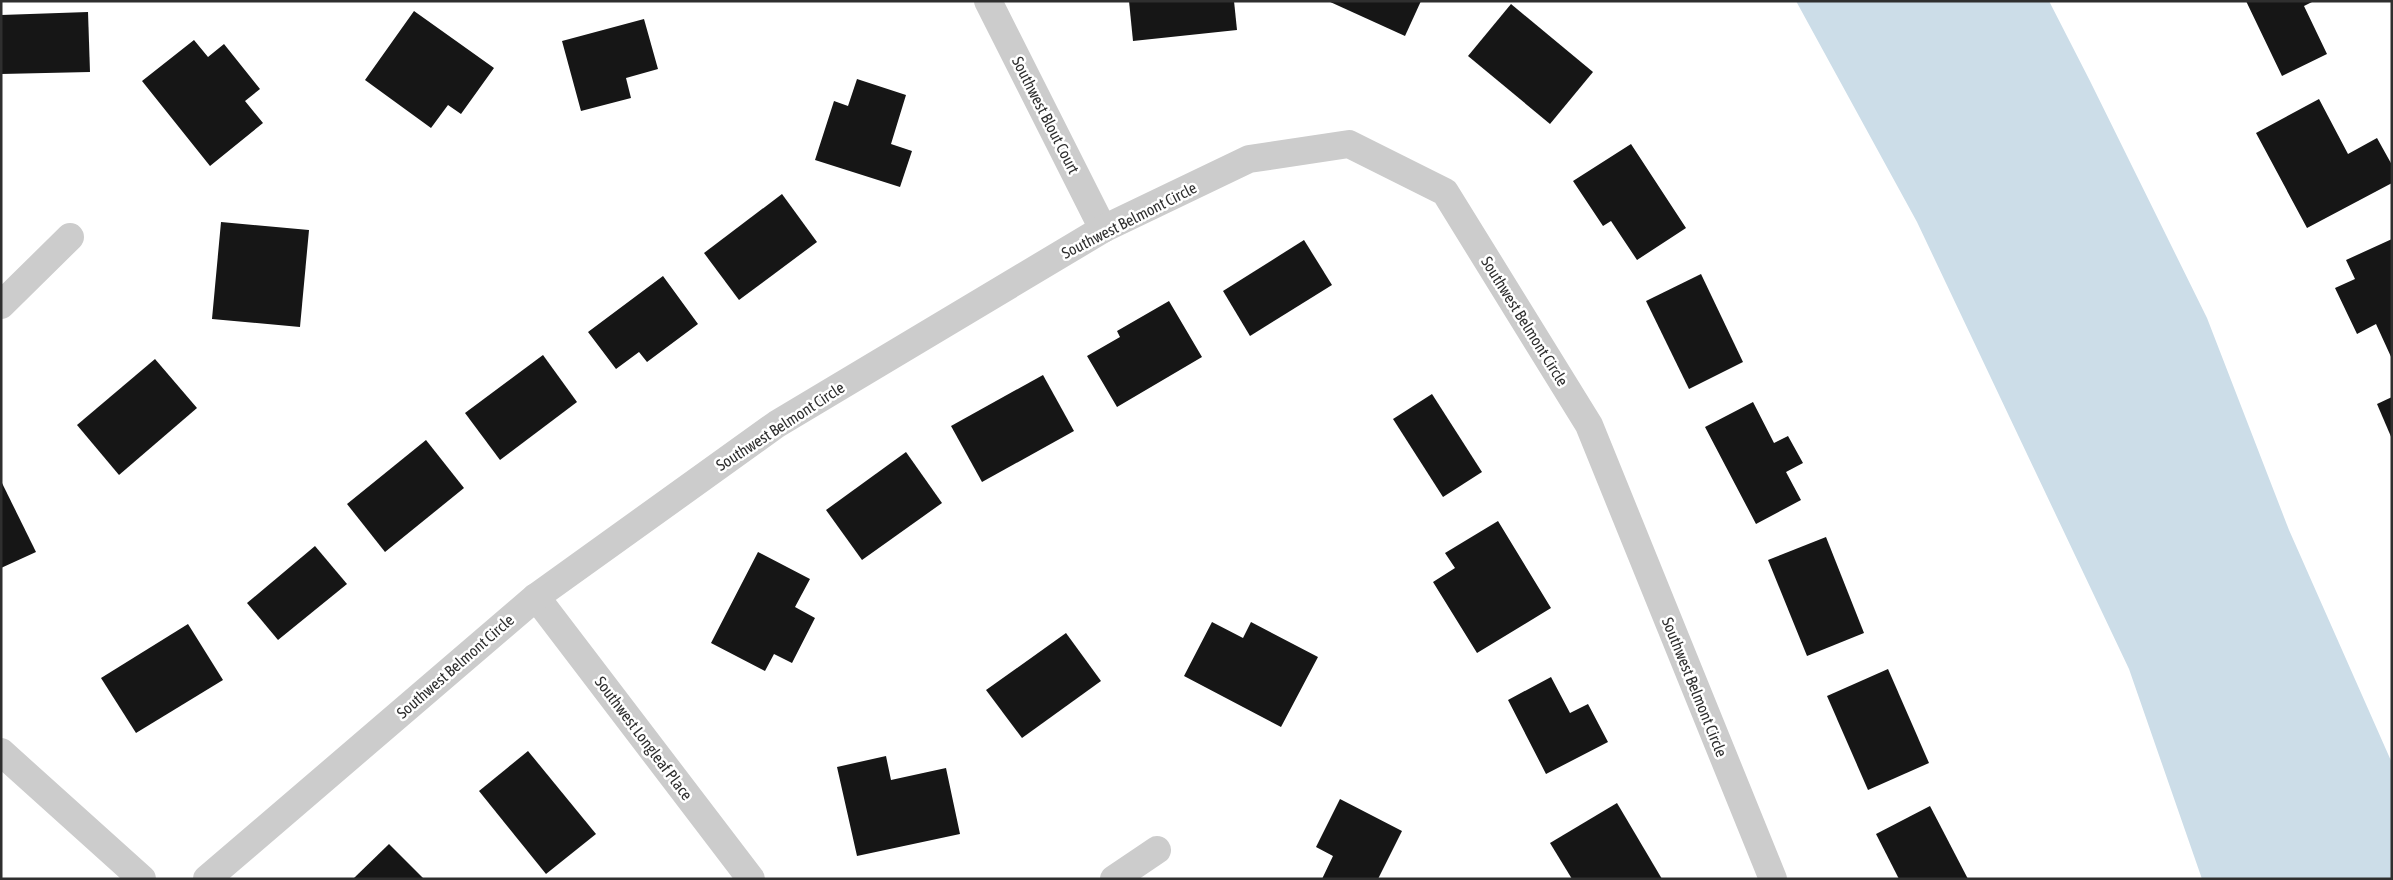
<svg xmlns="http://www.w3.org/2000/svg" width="2393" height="880" viewBox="0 0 2393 880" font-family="'Asap Condensed',sans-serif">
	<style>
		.water { fill: #ccdde8 }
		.building { fill: #161616 }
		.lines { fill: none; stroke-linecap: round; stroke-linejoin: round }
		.street { stroke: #ccc; stroke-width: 28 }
		.labels { text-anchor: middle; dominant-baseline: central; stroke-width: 5; stroke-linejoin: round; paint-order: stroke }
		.street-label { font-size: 16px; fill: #2f2f2f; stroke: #fff }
	</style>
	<rect width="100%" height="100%" fill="#fff"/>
	<!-- water -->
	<path class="water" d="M1796,1H2049L2090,81L2207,318L2289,530L2392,763V879H2202L2129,669L1917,222Z"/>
	<!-- building -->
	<g class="building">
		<path d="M1129,1H1234L1237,30L1133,41Z"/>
		<path d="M1328,1H1421L1405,36Z"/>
		<path d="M2246,1H2314L2304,6L2327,54L2282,76Z"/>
		<path d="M1511,4L1593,72L1550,124L1468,56Z"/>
		<path d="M414,11L494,68L461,114L448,105L431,128L365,80Z"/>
		<path d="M88,12L90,72L1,74V15Z"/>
		<path d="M644,19L658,69L626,78L631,98L581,111L562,41Z"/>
		<path d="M194,40L208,57L224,44L260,89L245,101L263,123L210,166L142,81Z"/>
		<path d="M857,79L906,95L891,144L912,151L900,187L815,160L834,101L848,106Z"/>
		<path d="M2319,99L2348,154L2377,138L2392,165V183L2307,228L2256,133Z"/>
		<path d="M1631,144L1686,228L1637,260L1611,221L1603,226L1573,181Z"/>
		<path d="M782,194L817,242L739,300L704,253Z"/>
		<path d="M221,222L309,230L300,327L212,319Z"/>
		<path d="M2392,239V359L2376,324L2357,334L2335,288L2355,279L2346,260Z"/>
		<path d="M1304,240L1332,285L1250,336L1223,291Z"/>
		<path d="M1701,274L1743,362L1689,389L1646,301Z"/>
		<path d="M663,276L698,324L647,362L639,352L616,369L588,332Z"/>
		<path d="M1169,301L1202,357L1117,407L1087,356L1120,337L1117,331Z"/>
		<path d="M543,355L577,402L500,460L465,413Z"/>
		<path d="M155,359L197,408L119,475L77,425Z"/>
		<path d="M1043,375L1074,431L982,482L951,426Z"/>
		<path d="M1432,394L1482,472L1443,497L1393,419Z"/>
		<path d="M2392,397V439L2377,404Z"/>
		<path d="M1753,402L1774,443L1788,436L1803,463L1786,472L1801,500L1756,524L1705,427Z"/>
		<path d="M426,440L464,488L385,552L347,504Z"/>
		<path d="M906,452L942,503L862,560L826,510Z"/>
		<path d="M1,481L36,552L1,568Z"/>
		<path d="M1498,521L1551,608L1477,653L1433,582L1455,568L1445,553Z"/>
		<path d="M1826,537L1864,633L1807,656L1768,560Z"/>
		<path d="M315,546L347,584L278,640L247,603Z"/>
		<path d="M758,552L810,579L795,607L815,618L792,663L774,654L765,671L711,643Z"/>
		<path d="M1212,622L1243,638L1251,622L1318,657L1281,727L1184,676Z"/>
		<path d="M188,624L223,680L136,733L101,678Z"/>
		<path d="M1066,633L1101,681L1022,738L986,690Z"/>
		<path d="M1888,669L1929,763L1868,790L1827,696Z"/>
		<path d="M1551,677L1570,713L1588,704L1608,742L1546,774L1508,700Z"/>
		<path d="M528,751L596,834L546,874L479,791Z"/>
		<path d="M886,756L891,780L946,768L960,834L857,856L837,767Z"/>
		<path d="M1340,799L1402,831L1378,879H1322L1333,856L1316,847Z"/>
		<path d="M1617,803L1662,879H1572L1550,843Z"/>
		<path d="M1930,806L1968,879H1899L1876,834Z"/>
		<path d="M389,844L424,879H353Z"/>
	</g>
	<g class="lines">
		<!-- street -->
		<g class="street">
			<path d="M988,1L1103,229"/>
			<path d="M1,305L70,237"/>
			<path d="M536,597L751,879"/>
			<path d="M1,752L142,879"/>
			<path d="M207,879L536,597L777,424L1103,229L1249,159L1349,144L1445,192L1589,425L1773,879"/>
			<path d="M1114,879L1157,850"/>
		</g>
	</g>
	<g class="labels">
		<!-- street labels -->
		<g class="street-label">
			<text transform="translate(1046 115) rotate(63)">Southwest Blout Court</text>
			<text transform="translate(1129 220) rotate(-27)">Southwest Belmont Circle</text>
			<text transform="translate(1525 321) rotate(58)">Southwest Belmont Circle</text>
			<text transform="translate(780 426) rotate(-33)">Southwest Belmont Circle</text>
			<text transform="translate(455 666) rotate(-41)">Southwest Belmont Circle</text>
			<text transform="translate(1695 687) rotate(68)">Southwest Belmont Circle</text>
			<text transform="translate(644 738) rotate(53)">Southwest Longleaf Place</text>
		</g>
	</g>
	<!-- border -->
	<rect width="2393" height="880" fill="none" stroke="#2f2f2f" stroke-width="5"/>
</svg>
